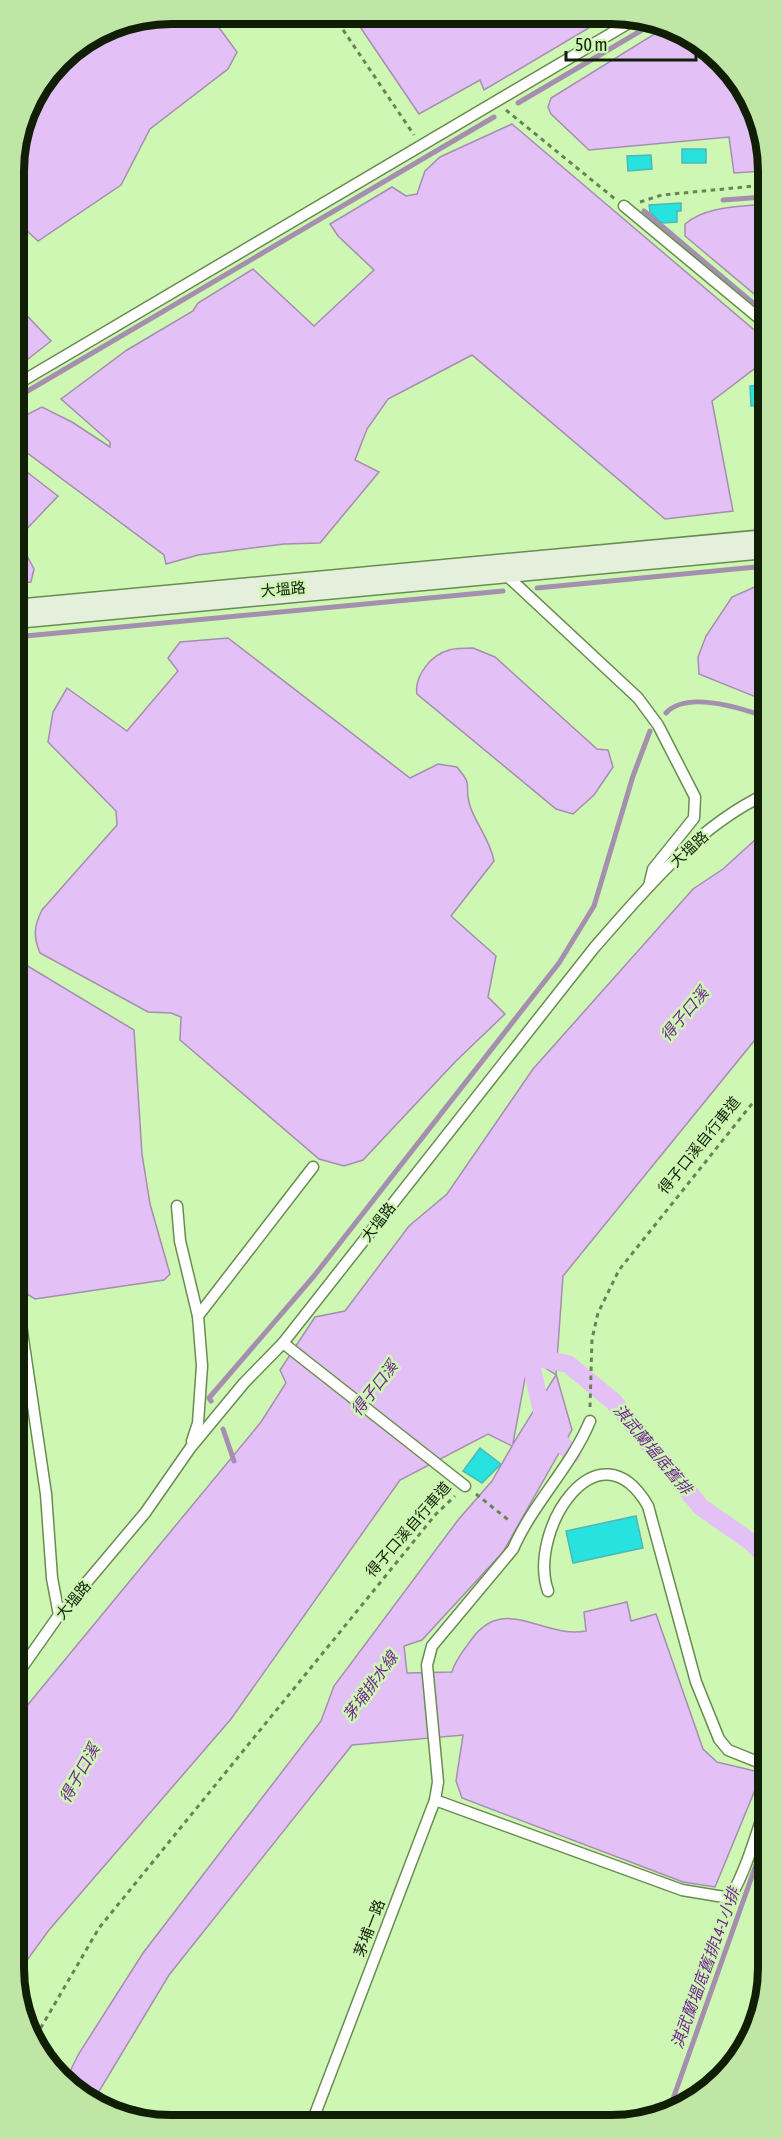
<svg xmlns="http://www.w3.org/2000/svg" width="782" height="2139" viewBox="0 0 782 2139" font-family="'Asap Condensed','Noto Sans TC',sans-serif">
	<style>
		.water { fill: #e3c0f6; stroke: #a48fae; stroke-width: 1.5; fill-rule: evenodd }
		.lines { fill: none; stroke-linecap: round; stroke-linejoin: round }
		.stream { stroke: #a48fae; stroke-width: 5 }
		.canal { stroke: #e3c0f6; stroke-width: 18 }
		.building { fill: #27e2df; stroke: #4eb8b6; stroke-width: 1.5 }
		.lane-casing { stroke: #698d50; stroke-width: 13 }
		.secondary-casing { stroke: #698d50; stroke-width: 31 }
		.path { stroke: #698357; stroke-width: 3; stroke-dasharray: 4.5 4.5; stroke-linecap: butt }
		.lane { stroke: #fff; stroke-width: 10 }
		.secondary { stroke: #e4efdc; stroke-width: 28 }
		.labels { text-anchor: middle; dominant-baseline: central; stroke-width: 5; stroke-linejoin: round; paint-order: stroke }
		.street-label { font-size: 15px; fill: #101e06; stroke: #cff7b4 }
		.water-label { font-size: 16px; font-style: italic; fill: #6f288e; stroke: #cff7b4 }
		.rim { fill: none; stroke: #101e06; stroke-width: 8 }
	</style>
	<rect width="100%" height="100%" fill="#cff7b4"/>
	<!-- water -->
	<g class="water">
		<path d="M171,14H209L237,52L228,69L150,129L121,185L38,241L14,219V160L30,101L67,53L111,25Z"/>
		<path d="M352,15L609,16L484,90L480,80L419,114Z"/>
		<path d="M664,28L723,60L765,140V171L734,173L729,137L589,150L551,114L548,107L551,98Z"/>
		<path d="M512,124L766,340V360L712,401L733,511L665,519L472,355L388,399L367,429L355,460L379,472L320,543L284,544L198,555L166,564L164,555L14,443V421L42,407L72,422L110,447V442L61,399L127,350L193,311L198,303L253,269L314,326L374,270L338,236L330,224L392,187L406,196L417,194L425,171L440,157Z"/>
		<path d="M766,204V304L685,236V224C707,206 738,207 766,204Z"/>
		<path d="M14,302L51,341L14,370Z"/>
		<path d="M14,462L58,496L22,534L14,538Z"/>
		<path d="M14,545L25,552L34,569L31,582L14,584Z"/>
		<path d="M766,582V701L699,674L698,657L706,636L732,597Z"/>
		<path d="M228,638L410,778L438,764L457,767C474,788 464,781 469,802C473,821 489,836 494,861L451,916L496,956L488,997L505,1014L455,1062L363,1160L344,1166L319,1159L180,1040L181,1017L171,1013L148,1012L40,953C33,936 34,926 42,910L117,825L116,811L48,742L53,712L67,688L127,731L178,671L168,658L180,642Z"/>
		<path d="M473,648L495,657L597,749L608,750L613,767L594,795L573,814L556,809L417,694C414,676 431,655 449,650C456,648 465,648 473,648Z"/>
		<path d="M766,830L767,1025L563,1276L556,1374L572,1430L503,1552L422,1640L404,1646L407,1673L452,1672C455,1660 464,1650 471,1640C504,1593 542,1639 586,1631L584,1612L627,1602L631,1621L656,1614L703,1749L717,1762L755,1771V1790L715,1887L683,1882L462,1798L456,1781L463,1735L352,1745L169,1975L95,2098L65,2082L78,2055L143,1953L321,1721L334,1686L458,1520L492,1481L512,1446L488,1434L400,1480L231,1719L49,1930L17,1974L16,1719L261,1422L286,1383L280,1370L315,1317L345,1311L409,1226L447,1194L533,1069L693,889L723,869ZM529,1357L556,1375L513,1444V1443Z"/>
		<path d="M16,959L134,1030L142,1154L150,1204L170,1274L164,1280L35,1299L27,1294L15,1214Z"/>
	</g>
	<g class="lines">
		<!-- stream -->
		<g class="stream">
			<path d="M518,103L654,23"/>
			<path d="M723,200L765,197"/>
			<path d="M644,211L766,314"/>
			<path d="M14,399L494,117"/>
			<path d="M537,588L766,566"/>
			<path d="M15,637L503,591"/>
			<path d="M666,713C687,690 741,708 766,717"/>
			<path d="M211,1401L209,1398L314,1276L559,963L594,906L633,776L650,731"/>
			<path d="M223,1429L234,1461"/>
			<path d="M668,2113L768,1831"/>
		</g>
		<!-- canal -->
		<g class="canal">
			<path d="M519,1336L529,1356L545,1424"/>
			<path d="M533,1357L568,1364L613,1401L701,1507L751,1542L768,1559"/>
			<path d="M546,1428L572,1454"/>
		</g>
	</g>
	<!-- building -->
	<g class="building">
		<rect x="682" y="149" width="24" height="14"/>
		<path d="M651,155L652,169L628,171L627,156Z"/>
		<path d="M681,203V211H677V222L662,223L650,212L649,205Z"/>
		<path d="M766,385V405L751,406L750,386Z"/>
		<path d="M480,1448L501,1464L482,1483L463,1471Z"/>
		<path d="M636,1516L643,1548L573,1563L566,1531Z"/>
	</g>
	<g class="lines">
		<!-- lane casing -->
		<g class="lane-casing">
			<g id="lane">
				<path d="M624,206L766,324"/>
				<path d="M14,386L639,17"/>
				<path d="M504,573L638,698L658,725L695,797L694,818L653,869L649,886"/>
				<path d="M177,1206L180,1241L198,1316L202,1366L198,1423L192,1441"/>
				<path d="M16,1291L46,1494L52,1578L59,1615"/>
				<path d="M198,1316L313,1167"/>
				<path d="M283,1343L465,1486"/>
				<path d="M548,1591C527,1531 598,1420 648,1506L696,1682L719,1739L728,1750L768,1766"/>
				<path d="M16,1676L59,1615L145,1513L191,1447L244,1383L283,1343L594,948C644,891 696,827 766,794"/>
				<path d="M435,1800L682,1890L724,1897L731,1896C748,1866 756,1833 768,1800"/>
				<path d="M312,2122L435,1800L438,1782L427,1665L432,1646L513,1549C533,1503 571,1467 590,1421"/>
			</g>
		</g>
		<!-- secondary casing -->
		<g class="secondary-casing">
			<path id="secondary" d="M15,614L766,544"/>
		</g>
		<!-- path -->
		<g class="path">
			<path d="M333,15L414,135"/>
			<path d="M506,110L615,199"/>
			<path d="M640,202L662,195L765,185"/>
			<path d="M590,1407L592,1339L598,1313L619,1270L767,1085"/>
			<path d="M476,1494L511,1522"/>
			<path d="M36,2036L99,1928L436,1514L455,1496"/>
		</g>
		<!-- lane -->
		<use href="#lane" class="lane"/>
		<!-- secondary -->
		<use href="#secondary" class="secondary"/>
	</g>
	<g class="labels">
		<!-- street labels -->
		<g class="street-label">
			<text transform="translate(283 589) rotate(-5)">大塭路</text>
			<text transform="translate(689 849) rotate(-42)">大塭路</text>
			<text transform="translate(699 1145) rotate(-51)">得子口溪自行車道</text>
			<text transform="translate(378 1222) rotate(-52)">大塭路</text>
			<text transform="translate(408 1529) rotate(-49)">得子口溪自行車道</text>
			<text transform="translate(73 1600) rotate(-50)">大塭路</text>
			<text transform="translate(369 1928) rotate(-69)">茅埔一路</text>
		</g>
		<!-- water labels -->
		<g class="water-label">
			<text transform="translate(684 1014) rotate(-50)">得子口溪</text>
			<text transform="translate(374 1388) rotate(-52)">得子口溪</text>
			<text transform="translate(653 1449) rotate(50)">淇武蘭塭底舊排</text>
			<text transform="translate(370 1686) rotate(-54)">茅埔排水線</text>
			<text transform="translate(79 1773) rotate(-61)">得子口溪</text>
			<text transform="translate(705 1968) rotate(-70)">淇武蘭塭底舊排14-1小排</text>
		</g>
	</g>
	<!-- crop -->
	<path d="M0 0H782V2139H0ZM171 24H611A147 147 0 0 1 758 171V1968A147 147 0 0 1 611 2115H171A147 147 0 0 1 24 1968V171A147 147 0 0 1 171 24Z" fill="#c0e6a6" fill-rule="evenodd"/>
	<path class="rim" d="M171 24H611A147 147 0 0 1 758 171V1968A147 147 0 0 1 611 2115H171A147 147 0 0 1 24 1968V171A147 147 0 0 1 171 24Z"/>
	<!-- scale -->
	<path d="M566 51v9h130v-9" fill="none" stroke="#101e06" stroke-width="3"/>
	<text x="575" y="51" font-size="18" fill="#101e06" stroke="#cff7b4" stroke-width="4.5" paint-order="stroke">50 m</text>
</svg>
